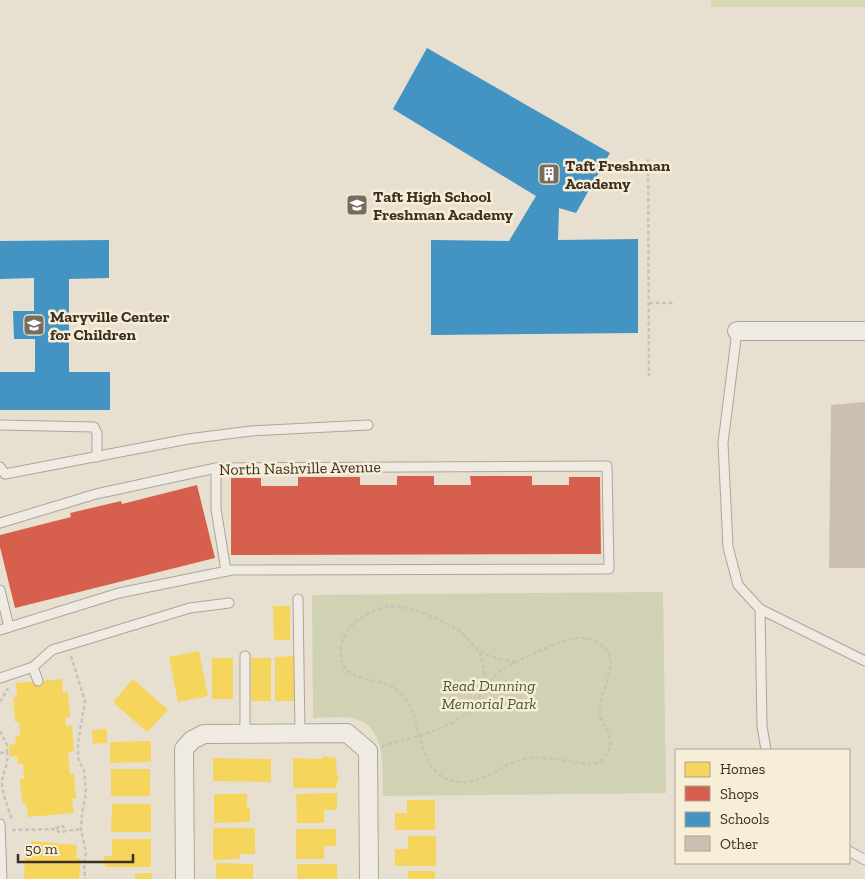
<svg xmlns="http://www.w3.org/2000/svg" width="865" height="879" viewBox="0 0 865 879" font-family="'Zilla Slab',serif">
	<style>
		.green { fill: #d6d7b3 }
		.cemetery { fill: #d1d1b3 }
		.homes { fill: #f6d55c }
		.shops { fill: #d6604d }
		.schools { fill: #4393c3 }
		.building { fill: #cbbfb2 }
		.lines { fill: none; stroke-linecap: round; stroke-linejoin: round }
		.lane-casing { stroke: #ada599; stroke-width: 11 }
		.street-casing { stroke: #ada599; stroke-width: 20 }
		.path { stroke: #c8c2b9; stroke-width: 2.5; stroke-dasharray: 4 2.5; stroke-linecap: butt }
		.lane { stroke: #efebe3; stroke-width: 9 }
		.street { stroke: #efebe3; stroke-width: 18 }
		.labels { text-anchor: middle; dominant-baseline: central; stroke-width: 5; stroke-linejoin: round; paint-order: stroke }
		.poi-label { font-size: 16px; font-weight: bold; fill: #3d2e20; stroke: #f7eed8; text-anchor: start }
		.street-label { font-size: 16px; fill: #3d2e20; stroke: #f7eed8 }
		.park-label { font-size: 16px; font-style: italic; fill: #4d5a26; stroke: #f7eed8 }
	</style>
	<rect width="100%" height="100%" fill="#e7e0d1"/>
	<!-- green -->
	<rect class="green" x="711" y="0" width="154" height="7"/>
	<!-- cemetery -->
	<path class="cemetery" d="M663,592L666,793L383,796C382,769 388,724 351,718C339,716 325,718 313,718L312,595Z"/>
	<!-- homes -->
	<g class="homes">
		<path d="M273,606H290V640H274Z"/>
		<path d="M199,651L208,696L178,702L169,657Z"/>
		<path d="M295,656V701H275V657Z"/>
		<rect x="212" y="658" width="21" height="41"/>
		<rect x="251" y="658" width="20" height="43"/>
		<path d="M62,679L63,693L68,692L70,718H65L66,726L72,725L74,751L68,752L70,774H74L76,799H72L74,813L28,817L26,803H22L20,779H24L23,764H18L17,756L10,757L9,745L16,744L15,736H20L19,722H15L13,697H17L16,683Z"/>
		<path d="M133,679L168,710L147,732L113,702Z"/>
		<path d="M107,729V743L93,744L92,730Z"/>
		<path d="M151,741V762L110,763V742Z"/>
		<path d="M324,756L336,758L337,775L339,776L336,788H293V758L322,759Z"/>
		<path d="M213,758L271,759V782L213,781Z"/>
		<rect x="111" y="769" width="39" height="27"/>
		<path d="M337,793V810H324V823H297L296,794Z"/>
		<path d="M214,794H247V807H250V822L214,823Z"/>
		<path d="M407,800H435V830H395V813H407Z"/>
		<path d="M112,804H151V832H111Z"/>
		<path d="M213,828H255V854H239L240,859L213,860Z"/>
		<path d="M296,829H336V846H324V859H296Z"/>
		<path d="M408,836H436V866H395V849H408Z"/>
		<path d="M112,839H151V867H105L104,856H112Z"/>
		<path d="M31,841L77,845L76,858L81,859L79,879H24L25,855H30Z"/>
		<path d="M216,863L253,864V879H216Z"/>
		<rect x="297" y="864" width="40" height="15"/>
		<rect x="408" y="871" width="27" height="8"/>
		<path d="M152,873V879H135V874Z"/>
	</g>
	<!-- shops -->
	<g class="shops">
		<path d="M397,476H434V485H471L470,476H532V485H569V477H600L601,554L231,555V478H261V486H298V477H360V485H397Z"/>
		<path d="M197,485L215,558L15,608L0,547V535L71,517L70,513L121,501L122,504Z"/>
	</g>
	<!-- schools -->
	<g class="schools">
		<path d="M427,48L610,153L576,213L559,208L558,240L638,239V333L431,335V240L509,241L536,196L393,109Z"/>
		<path d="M109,240V278L69,279V372H110V410H0V372H35V339H14L13,311H34V278L0,279V241Z"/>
	</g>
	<!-- building -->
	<path class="building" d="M865,402V568H829L831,405Z"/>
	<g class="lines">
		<!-- lane casing -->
		<g class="lane-casing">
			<g id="lane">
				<path d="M737,331L723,443L728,547L738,585L760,609L865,661"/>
				<path d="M0,425L94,427L97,433V457"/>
				<path d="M0,467L5,474L188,439L251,431L368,425"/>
				<path d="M216,468V509L226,571"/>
				<path d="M0,523L96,494L216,468L607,466L609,569L232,570L119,593L0,630"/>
				<path d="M0,590L9,627"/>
				<path d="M298,599L300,733"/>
				<path d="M760,609L762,726L766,750"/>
				<path d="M33,667L38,681"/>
				<path d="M0,678L33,667L52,650L190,608L229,603"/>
				<path d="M245,734V656"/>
				<path d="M0,824L2,879"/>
				<path d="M849,851L865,860"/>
			</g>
		</g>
		<!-- street casing -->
		<g class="street-casing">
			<g id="street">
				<path d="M737,331H865"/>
				<path d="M185,879L184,749L192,740L204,734L347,733L368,751L369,879"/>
			</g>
		</g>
		<!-- path -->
		<g class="path">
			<path d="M648,159L649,376"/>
			<path d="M649,303H674"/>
			<path d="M480,652L485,675L484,687"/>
			<path d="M71,656L85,701L78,743V758L84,771L86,794L82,813L81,829L86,852L84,864L85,879"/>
			<path d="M0,702L8,688"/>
			<path d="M0,731L7,745V752"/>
			<path d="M382,746C408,738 439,733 461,717C479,705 483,684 500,671C510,664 522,659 533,654C555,644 586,626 606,650C621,669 594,696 601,718C604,725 608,732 610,740C612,750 603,762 593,764C588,766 580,762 575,762C560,760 543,756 528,758C505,762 481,785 458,782C416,776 424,726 406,699C391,678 370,684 352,674C334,664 340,636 352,625C361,617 378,607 390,606C409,605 449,622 463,634C469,639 473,647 480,651C489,658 504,660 515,662"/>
			<path d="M0,753L7,752C9,764 4,770 2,780C1,792 9,809 12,820"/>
			<path d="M56,829L59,826H63L65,829"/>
			<path d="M12,830L56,829L59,832L81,829"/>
		</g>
		<!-- lane -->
		<use href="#lane" class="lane"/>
		<!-- street -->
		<use href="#street" class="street"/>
	</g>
	<!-- icons -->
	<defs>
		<g id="building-square" transform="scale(1.125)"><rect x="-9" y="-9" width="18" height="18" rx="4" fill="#786c5e" stroke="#f7eed8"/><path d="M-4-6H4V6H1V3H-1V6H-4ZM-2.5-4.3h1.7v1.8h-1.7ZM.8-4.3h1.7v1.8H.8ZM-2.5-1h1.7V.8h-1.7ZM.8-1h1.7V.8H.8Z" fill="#fff"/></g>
		<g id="school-square" transform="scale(1.125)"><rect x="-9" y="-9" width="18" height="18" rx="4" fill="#786c5e" stroke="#f7eed8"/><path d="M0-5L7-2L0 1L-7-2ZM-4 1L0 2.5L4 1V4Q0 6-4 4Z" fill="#fff"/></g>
	</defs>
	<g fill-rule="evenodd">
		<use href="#building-square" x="549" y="174"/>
		<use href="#school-square" x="357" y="205"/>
		<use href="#school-square" x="34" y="325"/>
	</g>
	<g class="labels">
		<!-- poi labels -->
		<g class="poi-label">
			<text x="565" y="165">Taft Freshman<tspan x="565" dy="18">Academy</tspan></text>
			<text x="373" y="196">Taft High School<tspan x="373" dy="18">Freshman Academy</tspan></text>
			<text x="50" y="316">Maryville Center<tspan x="50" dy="18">for Children</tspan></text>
		</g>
		<!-- street labels -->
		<g class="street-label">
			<text transform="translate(300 468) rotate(-1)">North Nashville Avenue</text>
		</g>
		<!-- park labels -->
		<g class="park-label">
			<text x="489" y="685">Read Dunning<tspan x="489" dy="18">Memorial Park</tspan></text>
		</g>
	</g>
	<!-- legend -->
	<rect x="675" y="749" width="175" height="115" fill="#f7eed8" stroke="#ada18e"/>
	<rect x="685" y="762" width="25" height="15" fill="#f6d55c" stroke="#ada18e"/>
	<text x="720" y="774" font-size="15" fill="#3d2e20">Homes</text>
	<rect x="685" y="786" width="25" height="15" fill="#d6604d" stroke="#ada18e"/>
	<text x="720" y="799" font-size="15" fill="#3d2e20">Shops</text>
	<rect x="685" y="812" width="25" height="15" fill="#4393c3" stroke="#ada18e"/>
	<text x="720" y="824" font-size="15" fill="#3d2e20">Schools</text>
	<rect x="685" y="836" width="25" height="15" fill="#cbbfb2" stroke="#ada18e"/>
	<text x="720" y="849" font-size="15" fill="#3d2e20">Other</text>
	<!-- scale -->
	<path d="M18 854v8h115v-8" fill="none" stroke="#3d2e20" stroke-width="2.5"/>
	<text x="25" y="854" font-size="15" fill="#3d2e20" stroke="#f7eed8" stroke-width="4" paint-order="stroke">50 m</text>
</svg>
